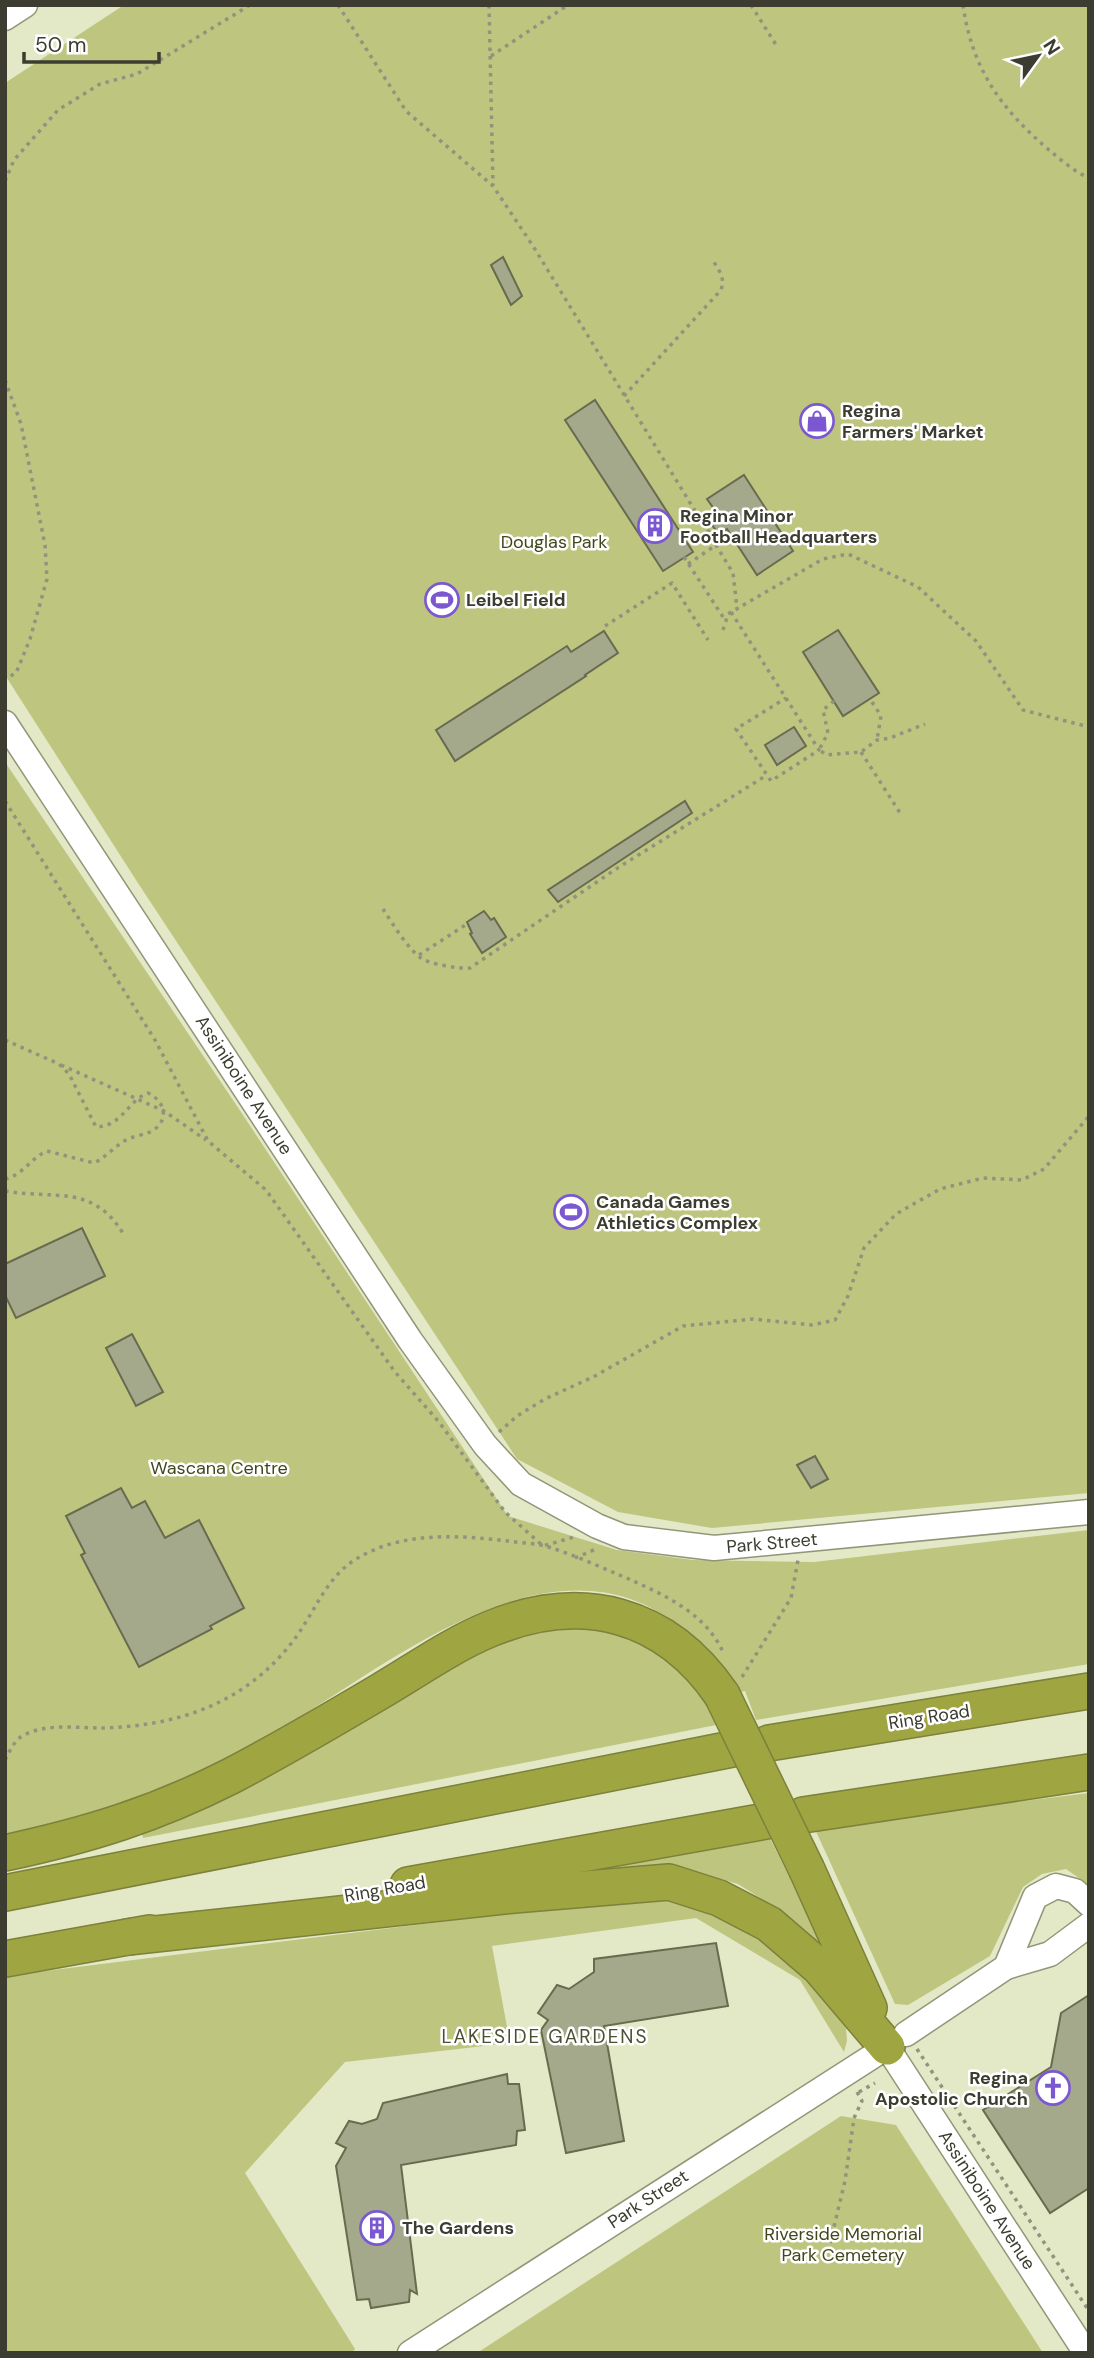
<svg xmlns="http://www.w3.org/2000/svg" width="1094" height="2358" viewBox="0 0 1094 2358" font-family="'DM Sans',sans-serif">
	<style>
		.green { fill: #bec57f }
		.building { fill: #a5a98b; stroke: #686b4f; stroke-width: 2 }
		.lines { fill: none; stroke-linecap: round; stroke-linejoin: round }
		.minor-casing { stroke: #929678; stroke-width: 27 }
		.highway-casing { stroke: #7c813b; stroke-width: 38 }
		.path { stroke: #91947d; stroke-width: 3.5; stroke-dasharray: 3.5 5; stroke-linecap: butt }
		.minor { stroke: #fff; stroke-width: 24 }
		.highway { stroke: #9ea541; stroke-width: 35 }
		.highway-bridge-casing { stroke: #7c813b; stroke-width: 38; stroke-linecap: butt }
		.highway-bridge { stroke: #9ea541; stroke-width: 35 }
		.labels { text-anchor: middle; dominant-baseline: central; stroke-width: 5; stroke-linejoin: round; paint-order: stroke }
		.poi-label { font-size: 18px; font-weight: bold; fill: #3c3d30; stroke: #fff; text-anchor: start }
		.park-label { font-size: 18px; fill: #43471c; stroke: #fff }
		.street-label { font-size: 18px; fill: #3c3d30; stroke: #fff }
		.neighbourhood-label { font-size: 19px; letter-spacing: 2px; fill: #4c4f33; stroke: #fff }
	</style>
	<rect width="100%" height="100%" fill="#e3e8c7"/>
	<!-- green -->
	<g class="green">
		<path d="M124,5H1089V1493L712,1528L618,1512L517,1459L136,880L5,675V83Z"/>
		<path d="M5,762L235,1103L508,1516L617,1550L693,1560L814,1562L1089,1530V1664L756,1720L745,1691L736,1693C719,1671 703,1645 682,1628C547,1519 378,1676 261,1740C233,1756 204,1770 176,1785C162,1792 148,1801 133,1806C92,1820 48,1830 5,1842Z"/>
		<path d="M557,1620L639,1632L705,1694L716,1725L143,1838L140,1823L460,1656Z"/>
		<path d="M1089,1793V1885L1066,1869L1042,1874L1023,1887L990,1956L908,2005L895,2004L814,1827Z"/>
		<path d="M767,1833L837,1969L776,1908L738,1884L700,1873L650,1871L427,1898Z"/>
		<path d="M662,1898L709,1904L800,1966L846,2028L847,2041L844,2052L800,1980L696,1918L492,1946L510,2043L345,2062L245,2173L355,2349L352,2353H5V1976L513,1913Z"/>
		<path d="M841,2116L896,2125L1043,2353H477Z"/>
	</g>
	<!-- building -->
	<g class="building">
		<path d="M503,257L522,296L511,305L491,265Z"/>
		<path d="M595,400L693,552L663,571L565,420Z"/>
		<path d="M744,475L793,551L757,575L727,529L719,535L710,522L719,516L707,499Z"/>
		<path d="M838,630L879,693L843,716L803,652Z"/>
		<path d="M604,631L618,653L585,675L586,676L455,761L436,730L567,646L571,652Z"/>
		<path d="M794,727L806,746L777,765L765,745Z"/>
		<path d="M685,801L692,813L558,902L548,890Z"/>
		<path d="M484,911L491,920L494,918L506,937L482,953L470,934L472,933L467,922Z"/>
		<path d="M82,1228L105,1276L16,1318L5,1295V1264Z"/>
		<path d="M132,1334L163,1392L136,1406L106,1348Z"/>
		<path d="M815,1456L828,1479L811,1488L797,1465Z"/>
		<path d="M121,1488L132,1508L145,1501L165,1538L199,1520L244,1608L210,1626L212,1629L139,1667L81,1555L85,1553L66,1516Z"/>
		<path d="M716,1943L728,2006L604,2026L624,2141L566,2153L541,2030L548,2020L538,2013L557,1985L569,1989L594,1972V1959Z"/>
		<path d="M1089,1995V2188L1050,2213L983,2110L1051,2067L1061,2013Z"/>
		<path d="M507,2074L508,2084H519L525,2130L517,2131L516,2145L401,2165L417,2294L410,2290L409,2302L371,2308L369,2299L357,2300L336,2166L346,2148L336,2143L349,2121L362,2124L377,2119L383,2103Z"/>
	</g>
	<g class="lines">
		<!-- minor casing -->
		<g class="minor-casing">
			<g id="minor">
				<path d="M5,18L25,5"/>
				<path d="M5,723L410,1340L485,1445L521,1484L597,1526L624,1537L714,1548L1089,1512"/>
				<path d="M1006,1967L1035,1897L1056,1886L1075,1891L1089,1904"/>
				<path d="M906,2034L1006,1967L1050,1954L1089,1925"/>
				<path d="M410,2353L887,2047L1086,2353"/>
			</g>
		</g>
		<!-- highway casing -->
		<g class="highway-casing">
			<g id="highway">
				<path d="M769,1743L1089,1691"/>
				<path d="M803,1815L1089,1772"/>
				<path d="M5,1853C88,1835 154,1815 231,1776C281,1750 330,1721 379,1692C415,1671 451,1645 490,1629C582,1591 666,1613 722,1695"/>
				<path d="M807,1870L869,2008"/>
				<path d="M408,1885L766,1821"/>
				<path d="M5,1893L732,1749"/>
				<path d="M128,1937L514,1895L669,1882L719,1898L769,1924L819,1967L887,2047"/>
				<path d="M5,1959L150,1933"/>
			</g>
		</g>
		<!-- path -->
		<g class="path">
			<path d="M338,5L406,111L493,186L533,246L733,573L737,608"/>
			<path d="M489,5L493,185"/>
			<path d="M683,5H711"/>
			<path d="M751,5L778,48"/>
			<path d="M963,5C972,69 1001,109 1049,150C1061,160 1075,172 1089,178"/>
			<path d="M491,56L568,5"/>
			<path d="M5,181L14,160L58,110L100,84L137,74L250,5"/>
			<path d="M5,380L21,424L45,545L47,579L30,639L21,661L16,673L5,679"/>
			<path d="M624,396L721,290C725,278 720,272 714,262"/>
			<path d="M707,532L714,528"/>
			<path d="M684,557L725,620"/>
			<path d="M688,564L716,545"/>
			<path d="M731,612L819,750L771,781L736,729L786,698"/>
			<path d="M605,626L672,583L708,640"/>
			<path d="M723,630L728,614L823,559L848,554L918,587L976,641L1023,710L1089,727"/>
			<path d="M834,701L823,710L828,733L819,750L827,755L861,752L877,740L890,738L925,724"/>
			<path d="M872,702L881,716L877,740"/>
			<path d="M861,752L902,816"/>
			<path d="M5,801L155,1040L208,1141L266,1190L395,1372L439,1422L505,1512L543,1546L574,1537"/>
			<path d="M383,909C393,924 407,948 421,958C429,964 459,969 470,968L616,869L767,775"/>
			<path d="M419,955L467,924"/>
			<path d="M5,1040L59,1064L69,1074L96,1127C123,1126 127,1101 148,1093C165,1101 170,1120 152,1131C144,1135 134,1136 126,1140C114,1147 106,1157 94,1163L47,1151C31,1158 23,1175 5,1179"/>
			<path d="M61,1065L164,1111L206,1140"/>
			<path d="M5,1191C55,1200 93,1183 124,1235"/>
			<path d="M499,1432L517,1416L545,1399L595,1376L683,1326L753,1319L812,1325L835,1320L848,1296L864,1248L896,1214L940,1189L983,1178L1022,1180L1044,1169L1089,1116"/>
			<path d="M575,1558L596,1549"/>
			<path d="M742,1677L791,1598L798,1560"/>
			<path d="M5,1760C10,1751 14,1740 24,1735C47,1723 77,1728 102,1728C139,1727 177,1721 211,1706C243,1692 272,1669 293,1641C314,1614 324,1581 353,1561C399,1531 456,1535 508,1541C520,1543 533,1543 545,1546C573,1554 602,1568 629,1579C666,1596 705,1613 723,1652"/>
			<path d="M917,2049L1089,2311"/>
			<path d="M859,2092L875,2083"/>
			<path d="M830,2243L845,2181L854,2118L862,2101L856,2090"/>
		</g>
		<!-- minor -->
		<use href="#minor" class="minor"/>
		<!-- highway -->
		<use href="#highway" class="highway"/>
		<!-- highway-bridge casing -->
		<g class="highway-bridge-casing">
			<path id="highway-bridge" d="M722,1695L807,1870"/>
		</g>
		<!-- highway-bridge -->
		<use href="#highway-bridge" class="highway-bridge"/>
	</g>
	<!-- icons -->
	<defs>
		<g id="shop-ring" transform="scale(1.75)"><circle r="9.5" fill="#fff" stroke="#7b58d1" stroke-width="1.5"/><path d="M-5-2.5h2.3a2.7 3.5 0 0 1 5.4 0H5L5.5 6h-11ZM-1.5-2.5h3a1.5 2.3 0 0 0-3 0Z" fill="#7b58d1"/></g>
		<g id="building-ring" transform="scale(1.75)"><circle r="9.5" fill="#fff" stroke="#7b58d1" stroke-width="1.5"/><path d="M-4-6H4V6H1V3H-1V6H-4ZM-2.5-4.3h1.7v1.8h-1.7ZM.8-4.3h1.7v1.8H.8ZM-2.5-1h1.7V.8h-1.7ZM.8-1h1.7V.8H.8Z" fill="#7b58d1"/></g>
		<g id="stadium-ring" transform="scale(1.75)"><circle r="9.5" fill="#fff" stroke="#7b58d1" stroke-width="1.5"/><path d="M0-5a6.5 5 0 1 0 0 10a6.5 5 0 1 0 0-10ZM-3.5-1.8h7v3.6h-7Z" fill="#7b58d1"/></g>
		<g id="church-ring" transform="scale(1.75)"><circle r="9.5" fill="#fff" stroke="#7b58d1" stroke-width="1.5"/><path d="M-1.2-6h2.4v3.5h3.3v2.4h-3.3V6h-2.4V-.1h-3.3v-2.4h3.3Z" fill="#7b58d1"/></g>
	</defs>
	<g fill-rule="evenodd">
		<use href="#shop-ring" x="817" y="421"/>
		<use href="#building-ring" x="655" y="526"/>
		<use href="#stadium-ring" x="442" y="600"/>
		<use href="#stadium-ring" x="571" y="1212"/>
		<use href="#church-ring" x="1053" y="2088"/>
		<use href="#building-ring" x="377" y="2228"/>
	</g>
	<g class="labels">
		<!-- poi labels -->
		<g class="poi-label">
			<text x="842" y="411">Regina<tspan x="842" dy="21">Farmers' Market</tspan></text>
			<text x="680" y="516">Regina Minor<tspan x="680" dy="21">Football Headquarters</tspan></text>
			<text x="466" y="600">Leibel Field</text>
			<text x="596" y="1202">Canada Games<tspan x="596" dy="21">Athletics Complex</tspan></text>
			<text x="1028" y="2078" text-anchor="end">Regina<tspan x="1028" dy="21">Apostolic Church</tspan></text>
			<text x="402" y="2228">The Gardens</text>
		</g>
		<!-- park labels -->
		<g class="park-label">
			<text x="554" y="542">Douglas Park</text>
			<text x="219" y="1468">Wascana Centre</text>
			<text x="843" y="2234">Riverside Memorial<tspan x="843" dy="21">Park Cemetery</tspan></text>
		</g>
		<!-- street labels -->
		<g class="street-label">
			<text transform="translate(244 1085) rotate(57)">Assiniboine Avenue</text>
			<text transform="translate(772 1543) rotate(-5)">Park Street</text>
			<text transform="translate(929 1717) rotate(-9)">Ring Road</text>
			<text transform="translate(385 1889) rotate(-10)">Ring Road</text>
			<text transform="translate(648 2199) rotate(-33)">Park Street</text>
			<text transform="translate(987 2200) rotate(57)">Assiniboine Avenue</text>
		</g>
		<!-- neighbourhood labels -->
		<g class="neighbourhood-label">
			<text x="545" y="2036">LAKESIDE GARDENS</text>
		</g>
	</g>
	<!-- border -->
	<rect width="1094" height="2358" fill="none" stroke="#3c3d30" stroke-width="14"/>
	<!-- north arrow -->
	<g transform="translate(1038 56) rotate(57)" stroke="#ffffff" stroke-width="5" paint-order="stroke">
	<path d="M0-5L12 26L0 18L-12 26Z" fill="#3c3d30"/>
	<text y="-10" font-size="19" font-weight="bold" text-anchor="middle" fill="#3c3d30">N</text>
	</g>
	<!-- scale -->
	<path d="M24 52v10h135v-10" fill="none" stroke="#3c3d30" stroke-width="3.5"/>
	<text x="35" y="52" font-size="21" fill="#3c3d30" stroke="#ffffff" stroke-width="5" paint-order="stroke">50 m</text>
</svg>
